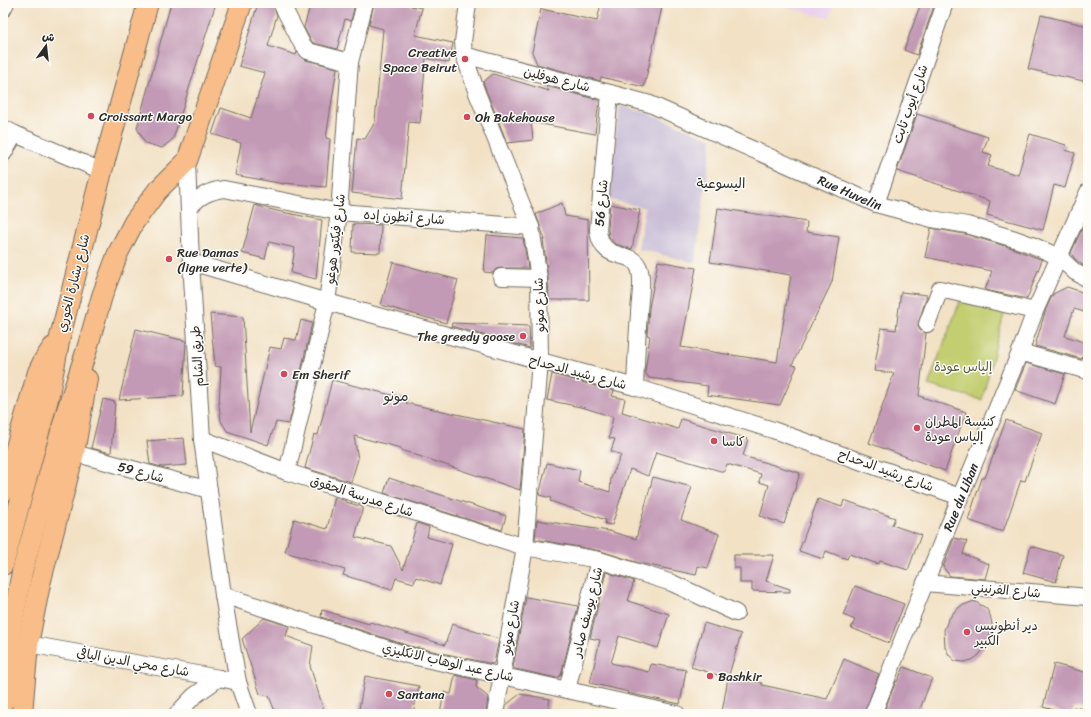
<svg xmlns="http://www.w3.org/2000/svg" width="1091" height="717" viewBox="0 0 1091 717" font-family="Sriracha,'Playpen Sans Arabic',sans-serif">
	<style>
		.built { fill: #ead1ed }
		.industrial { fill: #cabfd7 }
		.green { fill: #c2ce70; stroke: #767c4e }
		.building { fill: #c39ab5 }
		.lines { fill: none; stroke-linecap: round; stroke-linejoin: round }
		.minor-casing { stroke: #716b61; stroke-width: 18 }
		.major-casing { stroke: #716b61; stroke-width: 22 }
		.minor { stroke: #fff; stroke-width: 16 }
		.major { stroke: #f8bd88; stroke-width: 20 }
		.poi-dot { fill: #d1495b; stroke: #fdfcf7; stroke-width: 1.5 }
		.labels { text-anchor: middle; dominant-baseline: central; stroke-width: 3; stroke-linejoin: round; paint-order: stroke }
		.poi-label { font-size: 13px; fill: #2b2b2b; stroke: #fdfcf7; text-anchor: start }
		.street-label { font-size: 13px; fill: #2b2b2b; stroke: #fdfcf7 }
		.park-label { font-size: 13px; fill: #585c40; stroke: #fdfcf7 }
		.neighbourhood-label { font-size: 14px; fill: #2b2b2b; stroke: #fdfcf7 }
	</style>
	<rect width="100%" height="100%" fill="#fdfcf7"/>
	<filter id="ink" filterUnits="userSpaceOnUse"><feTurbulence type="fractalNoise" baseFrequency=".025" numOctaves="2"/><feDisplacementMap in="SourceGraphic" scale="8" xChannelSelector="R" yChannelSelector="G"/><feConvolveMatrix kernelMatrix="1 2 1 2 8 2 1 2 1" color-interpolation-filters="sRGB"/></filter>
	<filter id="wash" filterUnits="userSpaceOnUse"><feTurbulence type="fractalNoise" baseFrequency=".012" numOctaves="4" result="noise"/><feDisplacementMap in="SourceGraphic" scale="16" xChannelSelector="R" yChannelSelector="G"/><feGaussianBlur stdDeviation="0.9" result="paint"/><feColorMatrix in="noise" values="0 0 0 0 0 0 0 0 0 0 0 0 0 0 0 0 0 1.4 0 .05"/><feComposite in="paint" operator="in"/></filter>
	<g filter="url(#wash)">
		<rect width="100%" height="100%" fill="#f2e1c4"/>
		<!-- built -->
		<path class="built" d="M770,3H835L829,18Z"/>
		<!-- industrial -->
		<path class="industrial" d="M620,106L647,113L712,139L695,263L638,249L645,208L607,199Z"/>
		<!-- green -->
		<path class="green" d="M960,301L1005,310L982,400L928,385Z"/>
		<g id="blocks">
			<!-- building -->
			<g class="building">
				<path d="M171,3H216L173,139L162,148L145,143L137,128Z"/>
				<path d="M258,3H272L277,15L268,46L296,55L297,52L306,60L337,68L326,138L330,139L326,187L284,183V184L235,175L241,143L212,134L221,108L251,118L265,73L239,66Z"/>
				<path d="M311,3H355L351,21L345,19L337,49L313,43L310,39L304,27Z"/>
				<path d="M374,3H412L411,6L422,8L415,35L453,43L449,63L426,58L420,123L409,122L402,199L352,193L357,138L365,139L375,122L383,29L369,25Z"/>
				<path d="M601,3H663L644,87L601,77L600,81L537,64L532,52L541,9L597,21Z"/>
				<path d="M921,3H935L917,55L904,50Z"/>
				<path d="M1041,15L1088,26V82L1028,69Z"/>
				<path d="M493,74L549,91L546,86L599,100L595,134L531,122L533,140L507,143L483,82Z"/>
				<path d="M917,114L988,137L983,152L992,155L988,166L1018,175L1030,134L1066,145L1065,150L1075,153L1065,188L1054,185L1043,230L987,215L990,201L897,171Z"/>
				<path d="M562,203L565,216L588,220L589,300H549L548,277L543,239L545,240L536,214Z"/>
				<path d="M610,204L640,210L632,249L615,244L609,237L608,229Z"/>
				<path d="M255,205L277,211L322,220L316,279L291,273L295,248L269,242L265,259L242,253Z"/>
				<path d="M718,208L807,222L806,232L839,237L832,282L792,365L797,366L780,405L707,395L708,386L649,378L645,372L650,336L647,335L649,308L658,261L696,268L681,347L777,362L791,275L710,262Z"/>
				<path d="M1088,215V268L1081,264L1074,258L1071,253Z"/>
				<path d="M353,224L381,225L380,253L352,252Z"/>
				<path d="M931,228L965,234L1012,248L1042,260L1027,299L985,290L992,271L925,257Z"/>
				<path d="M487,235L523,238L528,268H501L496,269L493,273L484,272Z"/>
				<path d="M393,262L458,280L446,323L381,305Z"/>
				<path d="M1067,287L1088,294V313L1074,309L1065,336L1087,343L1082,359L1035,346L1046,309L1053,294Z"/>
				<path d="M901,292L927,295L918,325L920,330L926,333L919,396L966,412L945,471L869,443L894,373L874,371L881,328L896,330Z"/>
				<path d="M210,314L243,317L250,432L270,347L281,349L284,338L296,340L301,320L312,323L289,424L276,422L268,445L227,431L221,421L219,405L221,367L215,366Z"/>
				<path d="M452,323L529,326L530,348L451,326Z"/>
				<path d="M136,329L186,341L183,396L119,400Z"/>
				<path d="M1026,363L1065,374L1055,404L1015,390Z"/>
				<path d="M552,374L614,391L612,396L625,399L622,412L678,429L681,419L748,439L743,456L800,473L784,524L760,516L769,485L759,482L761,474L727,464L724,472L656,452L648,476L630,469L612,525L605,524L606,520L550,501L551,498L539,495L547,463L580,470L578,482L610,492L611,478L621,455L611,451L615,439L609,438L613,417L585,408L547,400Z"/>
				<path d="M332,380L407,399L406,403L525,429L520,490L401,450V448L354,436L358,459L351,482L305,468L314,434L318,435Z"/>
				<path d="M103,399L115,402L111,453L91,448Z"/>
				<path d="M1006,420L1042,433L1025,481L1021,480L1003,532L968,520L982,478H985Z"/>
				<path d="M184,438L187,465L162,467L150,464L147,441Z"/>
				<path d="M653,477L692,487L681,520L719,534L708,568L698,566L696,575L639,563L601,551L535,539L537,520L609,531L636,539Z"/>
				<path d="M389,478L506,516L502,530L384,493Z"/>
				<path d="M335,497L346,501V502L363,507L355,537L391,546L403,570L417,523L429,527L427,537L452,544L440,585L416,577L414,583L396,578L392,590L343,575L345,570L285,552L294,519L327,529Z"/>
				<path d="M818,499L842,507L844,500L895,518L892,525L921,535L908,570L880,561L878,564L849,554L847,559L826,551L823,559L799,551Z"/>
				<path d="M954,538L967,541L963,554L989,564L985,579L950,576L943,567Z"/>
				<path d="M1031,546L1063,555L1056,582L1023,573Z"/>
				<path d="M734,555H774L766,581L790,589V592L752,591V583H740V568H734Z"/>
				<path d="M606,572L634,581L628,601L669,614L658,648L619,636L611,663L649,672L651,664L686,670L680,704L627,693L629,692L590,683L600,640L590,638Z"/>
				<path d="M855,586L904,604L889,643L851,628L855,620L843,615Z"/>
				<path d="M526,597L578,606L561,675L557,678L515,669L513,667Z"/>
				<path d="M974,601L986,608L990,615L992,624L990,634L983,649L979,655L972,660L964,662L955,661L949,655L945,647L944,630L948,620L954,612L961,606Z"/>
				<path d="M322,610L369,624L370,622L445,645L452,624L499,639L494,663L493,664L409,646L321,617Z"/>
				<path d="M264,618L289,626L286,636L313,646L310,666L325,714H276L269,696L260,694L242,639Z"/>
				<path d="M704,623L741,634L728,678L762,683V685L827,699L844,659L879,674L864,714H732L722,712L728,678L691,667Z"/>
				<path d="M1054,664L1088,673V710L1074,707L1073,714H1069L1043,707Z"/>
				<path d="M904,667L932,678L918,714H883L896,681L897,682Z"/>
				<path d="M455,675L477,680L476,687L488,697L486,714H440L444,692L451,694Z"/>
				<path d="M365,676L419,686L413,714H374V712L359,709Z"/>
				<path d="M520,694L550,699L547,714H505L506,705Z"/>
			</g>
		</g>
	</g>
	<g filter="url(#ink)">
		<use href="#blocks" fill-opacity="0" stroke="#716b61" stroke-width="1"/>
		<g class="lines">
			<!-- minor casing -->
			<g class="minor-casing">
				<g id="minor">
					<path d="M281,3L302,44L308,51L350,62"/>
					<path d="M468,3L463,42L464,55L477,93L531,227L539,278L540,361L525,547L495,714"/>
					<path d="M3,9L6,3"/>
					<path id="s1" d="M464,55L610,93L650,104L876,204L932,219L967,225L1015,239L1032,245L1059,257L1075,272L1088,279"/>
					<path d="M610,93L598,230C602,265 632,248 639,268C644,280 639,302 639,314C637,338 636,363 635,387"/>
					<path d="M3,128L15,134L102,171"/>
					<path d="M3,154L15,134"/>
					<path d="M187,161L191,262L202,439L223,595L238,682L249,714"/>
					<path d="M876,204L945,3"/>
					<path d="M189,208C199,196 209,191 224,189L339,212L531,227"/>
					<path d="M191,262L327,302L635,387L773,430L960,497"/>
					<path d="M501,277L539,278"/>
					<path d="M927,324L940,289L1035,311"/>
					<path d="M1020,352L1088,371"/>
					<path d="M202,439L287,472L525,547L599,560L672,583L736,613"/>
					<path d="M74,453L209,490"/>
					<path d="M287,472L327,302L339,212L350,62L365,3"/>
					<path d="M925,583L1088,597"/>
					<path d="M223,595L407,655L677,714"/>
					<path d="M28,644L219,678L238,682"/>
					<path d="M567,690L599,560"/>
					<path d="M177,714L194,696L219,678"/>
					<path id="s2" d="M873,714L925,583L1020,352L1035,311L1088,192"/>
				</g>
			</g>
			<!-- major casing -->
			<g class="major-casing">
				<g id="major">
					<path d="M3,492L38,372L44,360L53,347"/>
					<path d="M3,565L48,399L60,337L102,171L148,3"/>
					<path d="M4,701L11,629L22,572L67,410L87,349L102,296L118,253L134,222L157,191L187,161L242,3"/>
					<path d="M22,714L28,644L40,584L74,453L87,379"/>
				</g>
			</g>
			<!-- minor -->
			<use href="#minor" class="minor"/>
			<!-- major -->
			<use href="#major" class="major"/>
		</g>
	</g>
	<!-- markers -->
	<g class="poi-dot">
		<circle cx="465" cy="59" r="4"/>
		<circle cx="91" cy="116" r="4"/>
		<circle cx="467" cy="117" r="4"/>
		<circle cx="169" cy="259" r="4"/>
		<circle cx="523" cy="336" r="4"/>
		<circle cx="284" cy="374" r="4"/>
		<circle cx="917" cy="428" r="4"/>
		<circle cx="714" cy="441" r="4"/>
		<circle cx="967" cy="632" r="4"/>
		<circle cx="710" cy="676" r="4"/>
		<circle cx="389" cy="694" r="4"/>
	</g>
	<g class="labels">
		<!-- poi labels -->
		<g class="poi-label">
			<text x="457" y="52" text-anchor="end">Creative<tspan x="457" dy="15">Space Beirut</tspan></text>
			<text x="99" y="116">Croissant Margo</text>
			<text x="475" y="117">Oh Bakehouse</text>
			<text x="177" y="252">Rue Damas<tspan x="177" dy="15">(ligne verte)</tspan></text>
			<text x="515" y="336" text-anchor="end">The greedy goose</text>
			<text x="292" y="374">Em Sherif</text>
			<text x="925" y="421">كنيسة المطران<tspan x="925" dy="15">إلياس عودة</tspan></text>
			<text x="722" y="441">كاسا</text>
			<text x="975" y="625">دير أنطونيس<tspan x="975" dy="15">الكبير</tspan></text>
			<text x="718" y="676">Bashkir</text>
			<text x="397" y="694">Santana</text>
		</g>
		<!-- street labels -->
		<g class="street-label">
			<text transform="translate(557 79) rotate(14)">شارع هوفلين</text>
			<text transform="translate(910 104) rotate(-71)">شارع أيوب تابت</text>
			<text stroke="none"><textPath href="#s1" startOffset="411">Rue Huvelin</textPath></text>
			<text transform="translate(601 203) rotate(-85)">شارع 56</text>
			<text transform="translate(404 217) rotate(4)">شارع أنطون إده</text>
			<text transform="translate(335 239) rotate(-83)">شارع فيكتور هوغو</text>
			<text transform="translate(73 283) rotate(-76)">شارع بشارة الخوري</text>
			<text transform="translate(539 305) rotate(-92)">شارع مونو</text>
			<text transform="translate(197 356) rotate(-94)">طريق الشام</text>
			<text transform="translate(578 372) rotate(15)">شارع رشيد الدحداح</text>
			<text transform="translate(886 470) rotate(20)">شارع رشيد الدحداح</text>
			<text transform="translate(141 472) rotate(15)">شارع 59</text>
			<text transform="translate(362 496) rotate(18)">شارع مدرسة الحقوق</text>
			<text stroke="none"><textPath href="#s2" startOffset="234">Rue du Liban</textPath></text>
			<text transform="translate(1006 590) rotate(5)">شارع الفرنيني</text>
			<text transform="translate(587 612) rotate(-76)">شارع يوسف صادر</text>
			<text transform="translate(510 627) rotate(-80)">شارع مونو</text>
			<text transform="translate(133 662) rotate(10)">شارع محي الدين اليافي</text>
			<text transform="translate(448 662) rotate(13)">شارع عبد الوهاب الانكليزي</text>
		</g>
		<!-- park labels -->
		<g class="park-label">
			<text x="963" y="366">إلياس عودة</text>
		</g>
		<!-- neighbourhood labels -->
		<g class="neighbourhood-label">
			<text x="721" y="183">اليسوعية</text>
			<text x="396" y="396">مونو</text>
		</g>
	</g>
	<!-- margin -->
	<rect width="1091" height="717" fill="none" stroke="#fdfcf7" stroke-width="16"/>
	<!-- north arrow -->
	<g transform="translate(46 46) rotate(15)" stroke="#fdfcf7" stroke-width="3" paint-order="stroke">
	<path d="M0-3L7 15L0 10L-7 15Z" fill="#2b2b2b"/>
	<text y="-6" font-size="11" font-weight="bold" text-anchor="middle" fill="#2b2b2b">ش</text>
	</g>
</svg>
